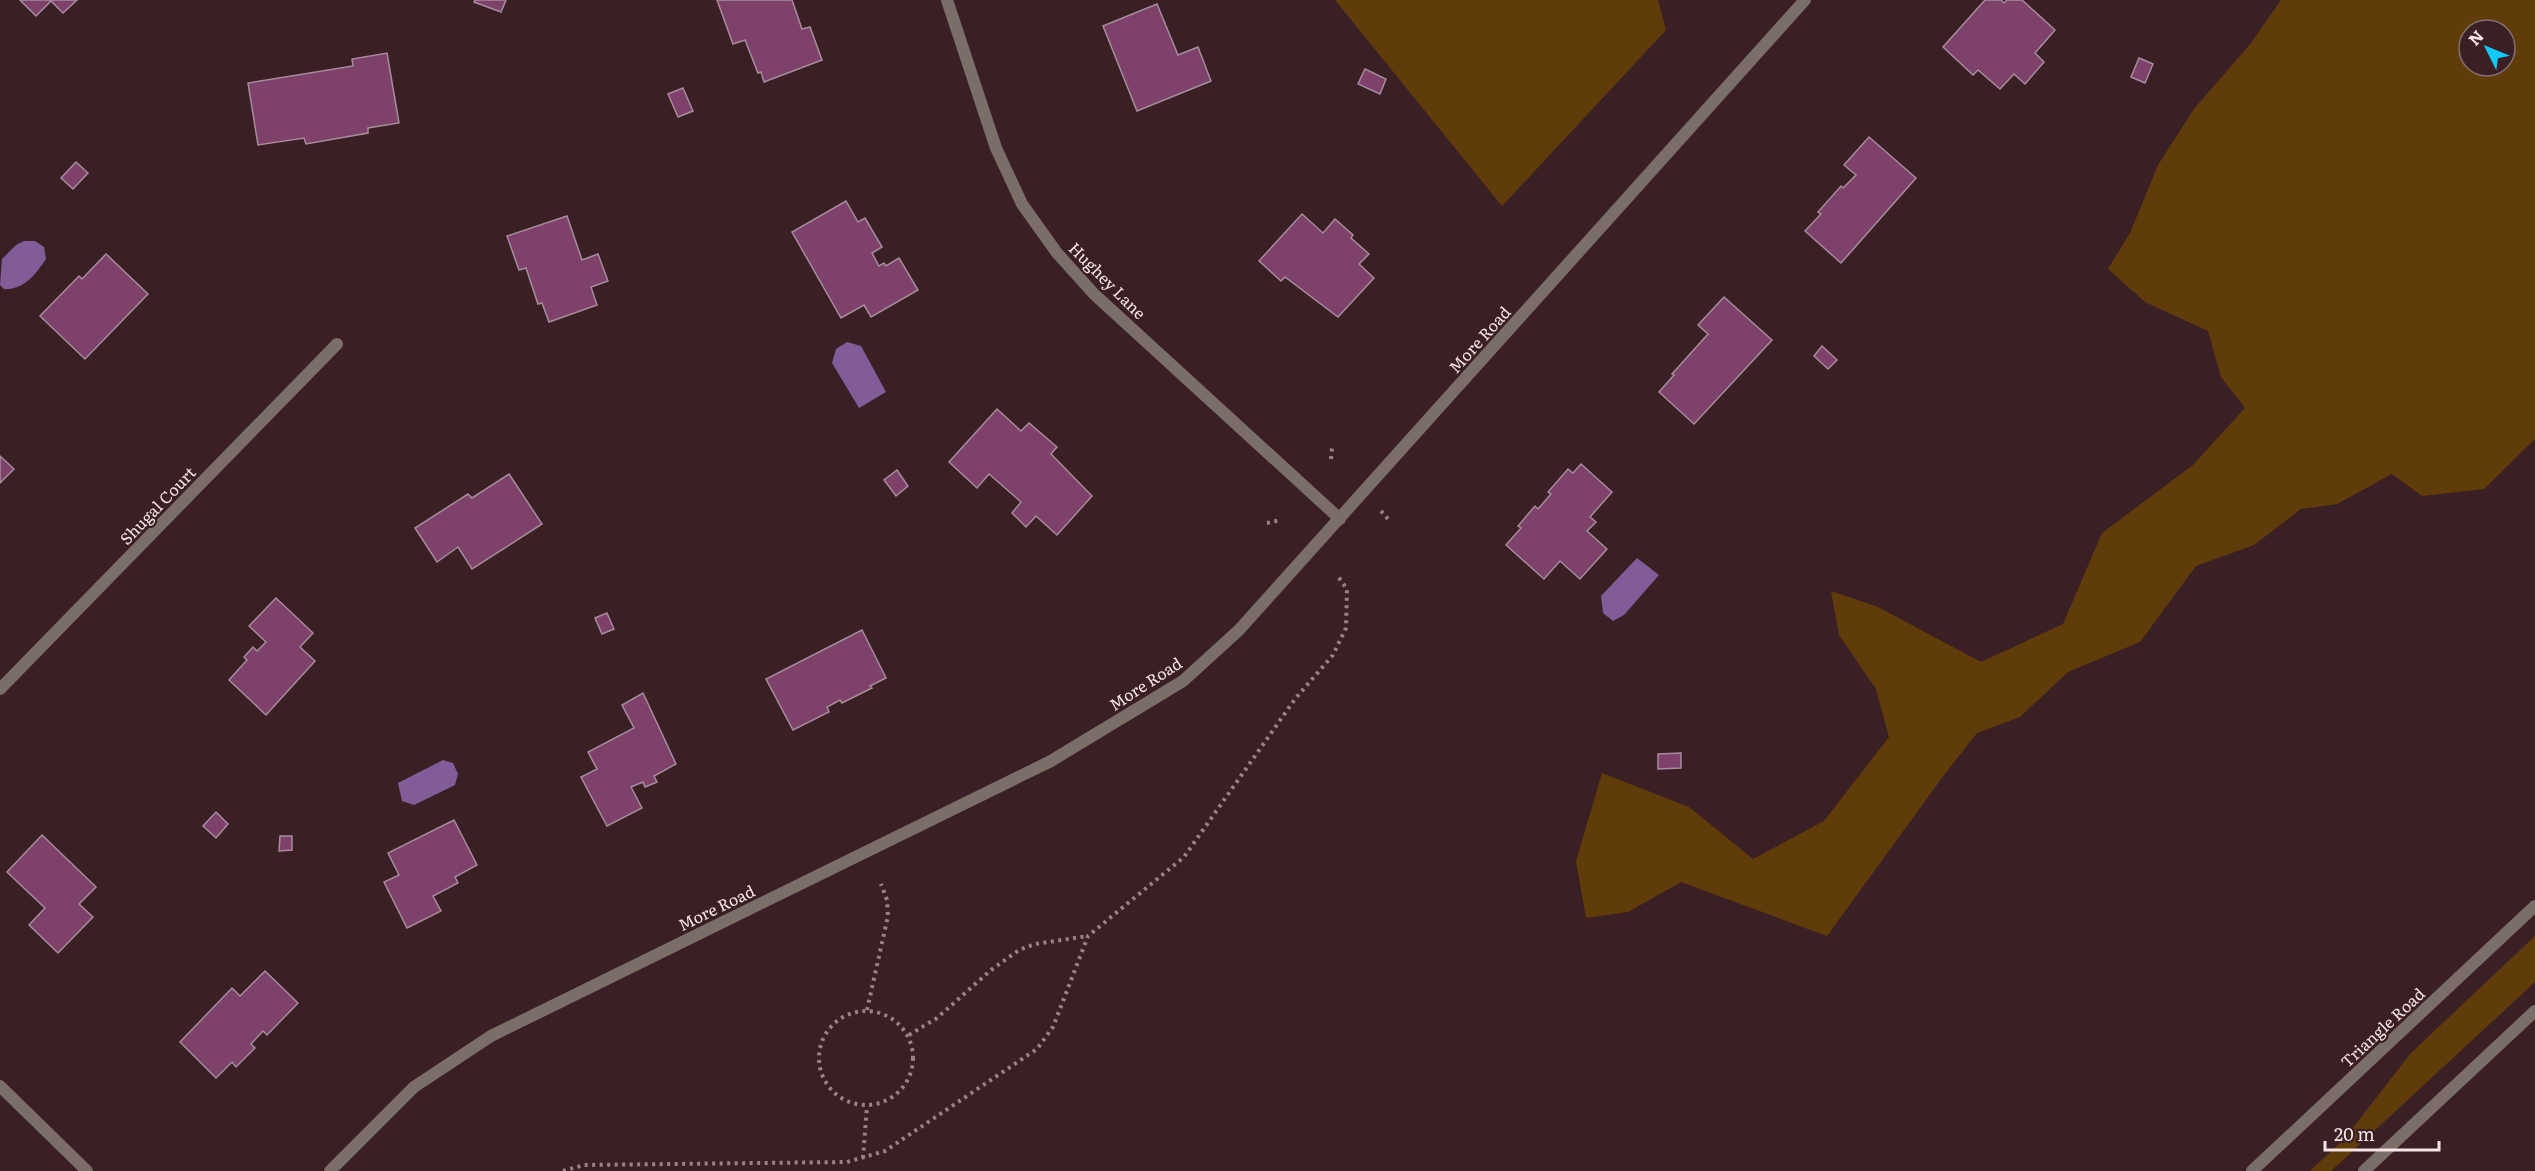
<svg xmlns="http://www.w3.org/2000/svg" width="2535" height="1171" viewBox="0 0 2535 1171" font-family="Literata,serif">
	<style>
		.green { fill: #613c0b; fill-rule: evenodd }
		.water { fill: #815c98 }
		.building { fill: #7d416a; stroke: #a78c9d; stroke-width: 1.5 }
		.lines { fill: none; stroke-linecap: round; stroke-linejoin: round }
		.path { stroke: #998386; stroke-width: 4; stroke-dasharray: 3 4.5; stroke-linecap: butt }
		.minor { stroke: #7b6e69; stroke-width: 12 }
		.tertiary { stroke: #7b6e69; stroke-width: 12 }
		.labels { text-anchor: middle; dominant-baseline: central; stroke-width: 4.5; stroke-linejoin: round; paint-order: stroke }
		.street-label { font-size: 16px; fill: #f6e4e6; stroke: #3a2024 }
	</style>
	<rect width="100%" height="100%" fill="#3a2024"/>
	<!-- green -->
	<g class="green">
		<path d="M1335,0H1658L1666,30L1502,206Z"/>
		<path d="M2281,0H2535V439L2484,489L2422,496L2392,474L2337,504L2301,509L2254,545L2196,566L2140,642L2068,672L2020,717L1977,733L1944,775L1827,936L1681,882L1628,912L1586,918L1576,861L1602,773L1689,807L1753,859L1824,821L1889,737L1876,689L1839,635L1831,591L1878,607L1981,662L2063,624L2102,533L2193,465L2245,408L2221,377L2208,331L2145,302L2108,269L2130,233L2158,165L2194,109L2251,43ZM2469,30H2505V66H2469Z"/>
		<path d="M2535,936V982L2331,1171H2310L2344,1139L2411,1053Z"/>
	</g>
	<!-- water -->
	<g class="water">
		<path d="M24,241H35L44,247L46,259C35,275 24,290 4,289L0,285L2,259L16,245Z"/>
		<path d="M847,342L861,346L886,392L859,408L832,363L836,349Z"/>
		<path d="M1637,558L1659,575L1624,615L1613,621L1603,613L1601,596Z"/>
		<path d="M443,760L453,763L458,774L455,785L414,805L402,801L398,783Z"/>
	</g>
	<!-- building -->
	<g class="building">
		<path d="M20,0H77L63,13L51,1L36,16Z"/>
		<path d="M475,0H506L501,12L474,2Z"/>
		<path d="M717,0H792L802,29L810,27L822,60L764,82L761,72L758,73L745,40L733,44Z"/>
		<path d="M1985,0H2001L2004,3L2007,0H2022L2055,30L2035,53L2044,62L2025,84L2014,74L2000,89L1978,70L1973,75L1943,47Z"/>
		<path d="M1157,4L1178,55L1198,47L1211,81L1137,111L1103,26Z"/>
		<path d="M387,53L399,123L368,128V133L306,144L304,138L258,145L248,83L353,66L352,59Z"/>
		<path d="M2139,58L2153,64L2145,83L2131,77Z"/>
		<path d="M1365,69L1386,79L1380,94L1358,84Z"/>
		<path d="M683,88L693,111L678,117L668,94Z"/>
		<path d="M1869,137L1916,178L1841,263L1805,231L1821,214L1818,212L1841,186L1843,188L1856,175L1844,165Z"/>
		<path d="M76,162L88,173L73,189L61,178Z"/>
		<path d="M846,201L858,222L865,218L882,247L872,253L879,266L884,263L886,266L899,258L918,290L871,317L864,305L841,318L792,232Z"/>
		<path d="M1302,214L1323,233L1335,219L1353,235L1351,238L1369,254L1359,264L1374,278L1338,317L1285,277L1281,281L1259,261Z"/>
		<path d="M567,216L582,260L598,254L608,281L591,287L597,305L549,322L542,303L538,304L526,268L519,270L507,236Z"/>
		<path d="M106,254L148,294L85,359L40,316L79,276L82,279Z"/>
		<path d="M1724,297L1772,340L1694,424L1659,392L1674,375L1672,374L1708,334L1698,325Z"/>
		<path d="M1822,346L1837,360L1828,369L1814,356Z"/>
		<path d="M997,409L1021,431L1029,423L1057,447L1051,454L1092,496L1057,535L1036,516L1026,527L1012,513L1021,502L989,474L977,488L949,462Z"/>
		<path d="M0,456L14,469L0,483Z"/>
		<path d="M1581,464L1612,492L1590,517L1596,522L1587,531L1607,549L1580,579L1560,561L1544,579L1506,545L1521,528L1518,526L1535,506L1538,509L1551,494L1548,492L1568,469L1573,473Z"/>
		<path d="M897,470L908,486L896,496L884,480Z"/>
		<path d="M509,474L542,524L472,569L458,547L437,562L415,528L468,494L472,498Z"/>
		<path d="M276,598L313,633L300,647L315,661L266,715L229,680L247,660L244,657L253,647L257,651L266,642L249,626Z"/>
		<path d="M607,613L614,629L602,634L595,618Z"/>
		<path d="M862,630L886,678L870,686L872,688L842,703L840,700L827,707L829,712L793,730L766,679Z"/>
		<path d="M643,693L676,764L654,776L657,782L645,787L643,782L631,787L642,808L607,826L581,777L597,769L588,752L634,728L622,705Z"/>
		<path d="M1681,753V768L1658,769V754Z"/>
		<path d="M216,812L228,824L216,838L203,826Z"/>
		<path d="M454,820L477,865L455,877L458,883L433,896L441,911L407,928L384,882L399,875L388,853Z"/>
		<path d="M42,835L96,887L79,904L93,917L58,953L29,925L45,908L7,872Z"/>
		<path d="M280,836H292V850L279,851Z"/>
		<path d="M265,971L298,1003L267,1035L263,1031L251,1044L255,1048L236,1067L232,1062L216,1078L180,1042L232,988L240,996Z"/>
	</g>
	<g class="lines">
		<!-- path -->
		<g class="path">
			<path d="M1331,459L1332,447"/>
			<path d="M1381,511L1388,519"/>
			<path d="M1267,523L1281,520"/>
			<path d="M867,1010L888,916L887,900L881,884"/>
			<circle cx="866" cy="1058" r="47"/>
			<path d="M909,1035L937,1018L991,970L1019,950L1035,944L1088,936"/>
			<path d="M863,1158L867,1106"/>
			<path d="M563,1171L584,1165L847,1162L885,1151L1037,1049L1053,1027L1088,936L1184,857L1295,699L1333,655L1346,628L1347,589L1337,575"/>
		</g>
		<!-- minor -->
		<g class="minor">
			<path d="M947,0L996,148L1022,204L1057,253L1094,294L1340,519"/>
			<path d="M0,689L337,344"/>
			<path d="M0,1086L87,1171"/>
			<path d="M330,1171L414,1087L491,1036L1051,761L1183,681L1239,630L1805,0"/>
		</g>
		<!-- tertiary -->
		<g class="tertiary">
			<path d="M2252,1171L2535,906"/>
			<path d="M2364,1171L2535,1011"/>
		</g>
	</g>
	<g class="labels">
		<!-- street labels -->
		<g class="street-label">
			<text transform="translate(1108 280) rotate(45)">Hughey Lane</text>
			<text transform="translate(1479 339) rotate(-48)">More Road</text>
			<text transform="translate(157 505) rotate(-46)">Shugal Court</text>
			<text transform="translate(1145 683) rotate(-33)">More Road</text>
			<text transform="translate(716 907) rotate(-26)">More Road</text>
			<text transform="translate(2382 1027) rotate(-43)">Triangle Road</text>
		</g>
	</g>
	<!-- north arrow -->
	<g transform="translate(2487 48) rotate(313)"><circle r="28" fill="#3a2024" stroke="#856e72" stroke-width="1.5"/>
	<path d="M0-4.5L10 22L0 15L-10 22Z" fill="#11cafa"/>
	<text y="-9" font-size="16" font-weight="bold" text-anchor="middle" fill="#f6e4e6">N</text>
	</g>
	<!-- scale -->
	<path d="M2325 1141v9h114v-9" fill="none" stroke="#f6e4e6" stroke-width="3"/>
	<text x="2334" y="1141" font-size="18" fill="#f6e4e6" stroke="#3a2024" stroke-width="4.5" paint-order="stroke">20 m</text>
</svg>
